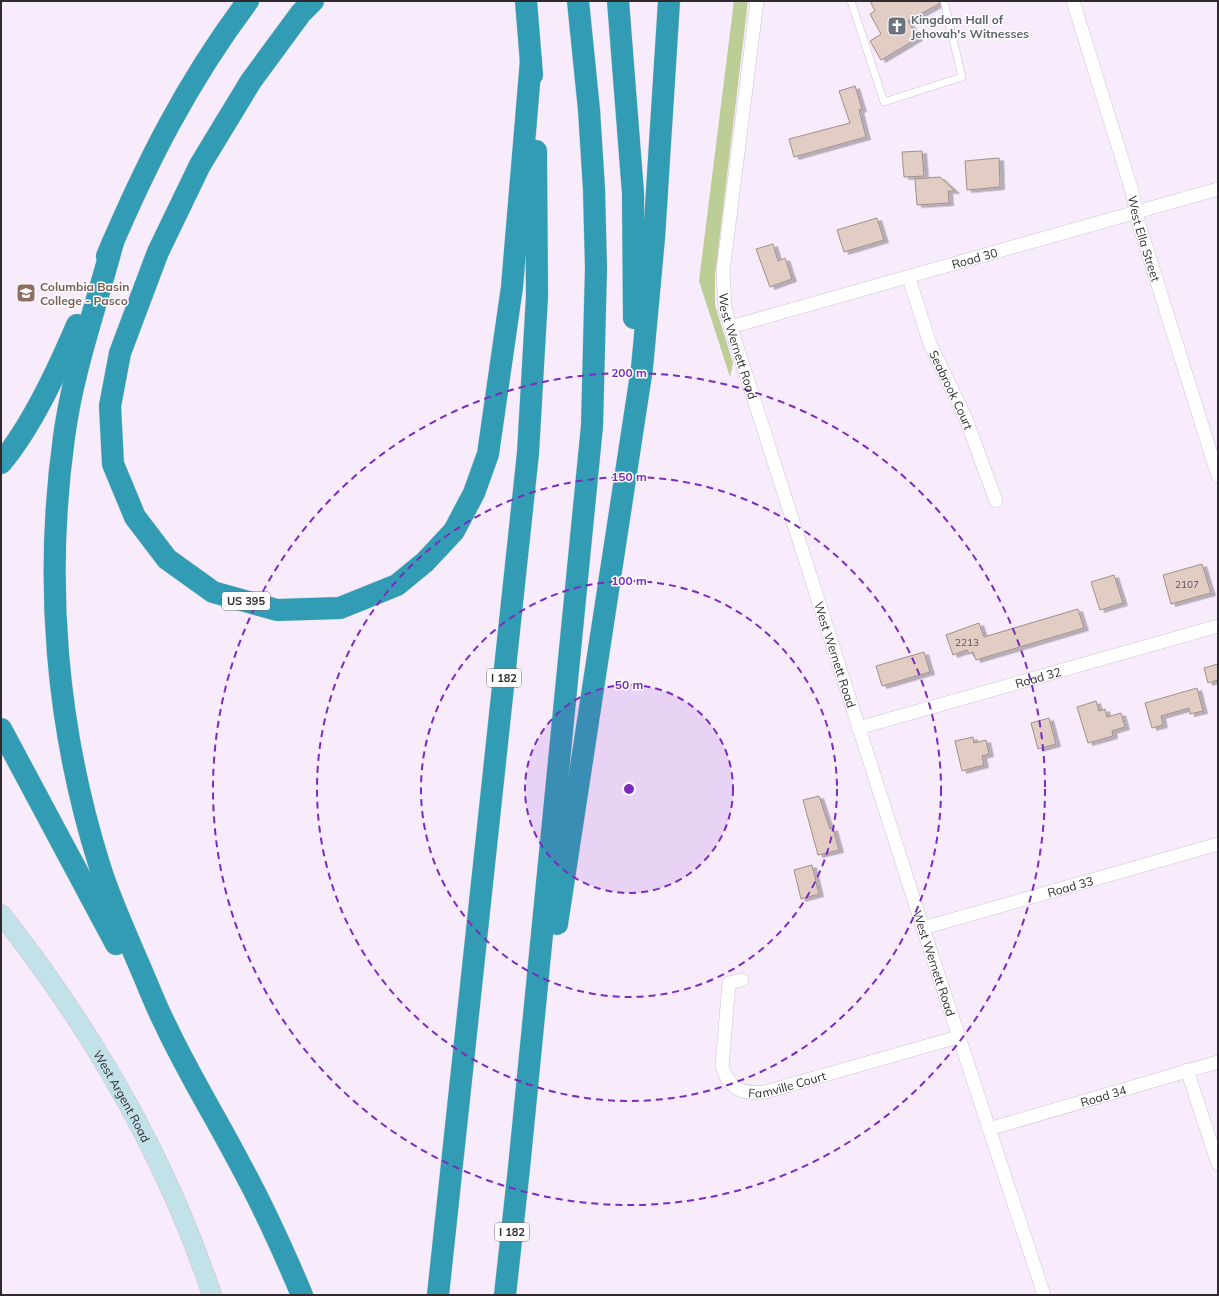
<svg xmlns="http://www.w3.org/2000/svg" width="1219" height="1296" viewBox="0 0 1219 1296" font-family="Mulish,sans-serif">
	<style>
		.green { fill: #bdcd96 }
		.building { fill: #e1cdc4; stroke: #a18f86; filter: url(#shadow) }
		.lines { fill: none; stroke-linecap: round; stroke-linejoin: round }
		.service-casing { stroke: #cfc3d3; stroke-width: 8 }
		.minor-casing { stroke: #cfc3d3; stroke-width: 14 }
		.secondary-casing { stroke: #cfc3d3; stroke-width: 20 }
		.motorway-casing { stroke: #d9d9da; stroke-width: 23 }
		.service { stroke: #fff; stroke-width: 7 }
		.minor { stroke: #fff; stroke-width: 13 }
		.secondary { stroke: #c2e1e8; stroke-width: 19 }
		.motorway { stroke: #329cb4; stroke-width: 22 }
		.ring { fill: none; stroke: #7b2cbf; stroke-width: 2; stroke-dasharray: 7 5 }
		.labels { text-anchor: middle; dominant-baseline: central; stroke-width: 3; stroke-linejoin: round; paint-order: stroke }
		.number-label { font-size: 10px; fill: #5b5355 }
		.shield { fill: #fff; stroke: #6d6a6e; stroke-width: 1 }
		.shield-label { font-size: 11px; font-weight: bold; fill: #2e2a30 }
		.worship-label { font-size: 12px; font-weight: bold; fill: #5b616d; stroke: #fff; text-anchor: start }
		.street-label { font-size: 12px; fill: #2e2a30; stroke: #fff }
		.education-label { font-size: 12px; font-weight: bold; fill: #785e54; stroke: #fff; text-anchor: start }
		.centre { fill: #7b2cbf; stroke: #fff; stroke-width: 2 }
		.ring-label { font-size: 12px; text-anchor: middle; font-weight: bold; fill: #7b2cbf; stroke: #fff; stroke-width: 3; stroke-linejoin: round; paint-order: stroke }
	</style>
	<defs>
		<filter id="shadow"><feDropShadow dx="4.5" dy="2.5" stdDeviation="0" flood-color="#0004"/></filter>
	</defs>
	<rect width="100%" height="100%" fill="#f7ebfc"/>
	<!-- green -->
	<path class="green" d="M734,1H748L715,276V305L733,363L730,377L699,281Z"/>
	<!-- building -->
	<g class="building">
		<path d="M870,1H939V4L908,21L918,38L881,60L870,41L881,34L870,14L875,11Z"/>
		<path d="M855,86L862,109L859,110L866,137L794,157L789,139L850,123L839,91Z"/>
		<path d="M922,151L924,176L904,177L902,152Z"/>
		<path d="M999,158L1000,187L967,190L965,161Z"/>
		<path d="M940,177L955,191H948L949,203L917,205L915,179Z"/>
		<path d="M877,218L884,240L844,252L837,230Z"/>
		<path d="M773,244L778,261L785,258L792,279L770,287L756,249Z"/>
		<path d="M1202,564L1211,593L1171,604L1163,575Z"/>
		<path d="M1114,575L1123,603L1100,610L1091,582Z"/>
		<path d="M1078,609L1084,628L976,660L973,652L969,654L967,650L953,655L946,635L979,623L984,637Z"/>
		<path d="M924,652L930,672L882,686L876,666Z"/>
		<path d="M1218,664V680L1208,683L1204,668Z"/>
		<path d="M1197,688L1203,711L1190,714L1189,708L1161,716L1163,725L1152,728L1145,703Z"/>
		<path d="M1096,701L1099,711L1105,709L1107,717L1121,713L1125,727L1112,731L1113,736L1088,743L1077,707Z"/>
		<path d="M1049,718L1056,744L1038,749L1031,723Z"/>
		<path d="M973,737L974,743L986,740L989,754L982,756L984,765L962,771L955,741Z"/>
		<path d="M819,796L830,829L833,828L839,850L818,855L803,800Z"/>
		<path d="M812,865L819,894L801,899L794,870Z"/>
	</g>
	<g class="lines">
		<!-- service casing -->
		<g class="service-casing">
			<path id="service" d="M851,1L884,102L962,77L944,1"/>
		</g>
		<!-- minor casing -->
		<g class="minor-casing">
			<g id="minor">
				<path id="s1" d="M757,1L723,271L725,309L923,928L1044,1295"/>
				<path id="s2" d="M1073,1L1132,191L1138,221L1218,476"/>
				<path id="s3" d="M909,278L930,344L966,419L996,501"/>
				<path id="s4" d="M730,327L1218,189"/>
				<path id="s5" d="M858,728L1218,626"/>
				<path id="s6" d="M923,928L1218,844"/>
				<path id="s7" d="M742,980L729,983L722,1066C729,1090 742,1094 765,1092L958,1037"/>
				<path d="M1187,1070L1218,1164"/>
				<path id="s8" d="M989,1129L1218,1062"/>
			</g>
		</g>
		<!-- secondary casing -->
		<g class="secondary-casing">
			<g id="secondary">
				<path id="s9" d="M1,914C91,1028 166,1157 212,1295"/>
			</g>
		</g>
		<!-- motorway casing -->
		<g class="motorway-casing">
			<g id="motorway">
				<path d="M313,1L301,13L251,81L200,165L158,252L120,353L110,406L113,464L135,517L167,559L213,592L277,610L340,608L397,585L425,562L454,531L474,493L488,454L512,287L531,60"/>
				<path d="M526,1L532,75"/>
				<path d="M618,1L633,193L634,318"/>
				<path d="M113,242C96,307 73,370 64,437C44,581 56,728 100,867C110,899 124,929 137,960C147,982 155,1005 166,1026C188,1073 216,1118 240,1164C263,1206 283,1250 302,1295"/>
				<path d="M107,256C146,164 187,82 248,1"/>
				<path d="M1,463C32,426 58,369 77,325"/>
				<path d="M1,729L116,944"/>
				<path d="M557,924L642,368L654,238L669,1"/>
				<path d="M438,1295L528,453L537,296L536,151"/>
				<path d="M505,1295L519,1168L592,426L596,268L594,189L589,110L578,1"/>
			</g>
		</g>
		<!-- service -->
		<use href="#service" class="service"/>
		<!-- minor -->
		<use href="#minor" class="minor"/>
		<!-- secondary -->
		<use href="#secondary" class="secondary"/>
		<!-- motorway -->
		<use href="#motorway" class="motorway"/>
	</g>
	<!-- distance rings -->
	<circle cx="629" cy="789" r="104" fill="#7b2cbf" fill-opacity=".12"/>
	<g class="ring">
		<circle cx="629" cy="789" r="104"/>
		<circle cx="629" cy="789" r="208"/>
		<circle cx="629" cy="789" r="312"/>
		<circle cx="629" cy="789" r="416"/>
	</g>
	<!-- icons -->
	<defs>
		<g id="church-square" transform="scale(1)"><rect x="-9" y="-9" width="18" height="18" rx="4" fill="#6b7280" stroke="#fff"/><path d="M-1.2-6h2.4v3.5h3.3v2.4h-3.3V6h-2.4V-.1h-3.3v-2.4h3.3Z" fill="#fff"/></g>
		<g id="university-square" transform="scale(1)"><rect x="-9" y="-9" width="18" height="18" rx="4" fill="#8d6e63" stroke="#fff"/><path d="M0-5L7-2L0 1L-7-2ZM-4 1L0 2.5L4 1V4Q0 6-4 4Z" fill="#fff"/></g>
	</defs>
	<g fill-rule="evenodd">
		<use href="#church-square" x="897" y="26"/>
		<use href="#university-square" x="26" y="293"/>
	</g>
	<g class="labels">
		<!-- number labels -->
		<g class="number-label">
			<text x="1187" y="584">2107</text>
			<text x="967" y="642">2213</text>
		</g>
		<!-- shield labels -->
		<g class="shield">
			<rect x="222" y="592" width="48" height="18" rx="3"/>
			<rect x="487" y="669" width="34" height="18" rx="3"/>
			<rect x="495" y="1223" width="34" height="18" rx="3"/>
		</g>
		<g class="shield-label">
			<text x="246" y="601">US 395</text>
			<text x="504" y="678">I 182</text>
			<text x="512" y="1232">I 182</text>
		</g>
		<!-- worship labels -->
		<g class="worship-label">
			<text x="911" y="19">Kingdom Hall of<tspan x="911" dy="14">Jehovah's Witnesses</tspan></text>
		</g>
		<!-- street labels -->
		<g class="street-label">
			<text stroke="none"><textPath href="#s2" startOffset="248">West Ella Street</textPath></text>
			<text stroke="none"><textPath href="#s4" startOffset="254">Road 30</textPath></text>
			<text stroke="none"><textPath href="#s1" startOffset="349">West Wernett Road</textPath></text>
			<text stroke="none"><textPath href="#s3" startOffset="120">Seabrook Court</textPath></text>
			<text stroke="none"><textPath href="#s1" startOffset="673">West Wernett Road</textPath></text>
			<text stroke="none"><textPath href="#s5" startOffset="187">Road 32</textPath></text>
			<text stroke="none"><textPath href="#s6" startOffset="153">Road 33</textPath></text>
			<text stroke="none"><textPath href="#s1" startOffset="997">West Wernett Road</textPath></text>
			<text stroke="none"><textPath href="#s7" startOffset="176">Famville Court</textPath></text>
			<text stroke="none"><textPath href="#s8" startOffset="119">Road 34</textPath></text>
			<text stroke="none"><textPath href="#s9" startOffset="219">West Argent Road</textPath></text>
		</g>
		<!-- education labels -->
		<g class="education-label">
			<text x="40" y="286">Columbia Basin<tspan x="40" dy="14">College - Pasco</tspan></text>
		</g>
	</g>
	<circle cx="629" cy="789" r="6" class="centre"/>
	<g class="ring-label">
		<text x="629" y="377">200 m</text>
		<text x="629" y="481">150 m</text>
		<text x="629" y="585">100 m</text>
		<text x="629" y="689">50 m</text>
	</g>
	<!-- border -->
	<rect width="1219" height="1296" fill="none" stroke="#2e2a30" stroke-width="4"/>
</svg>
